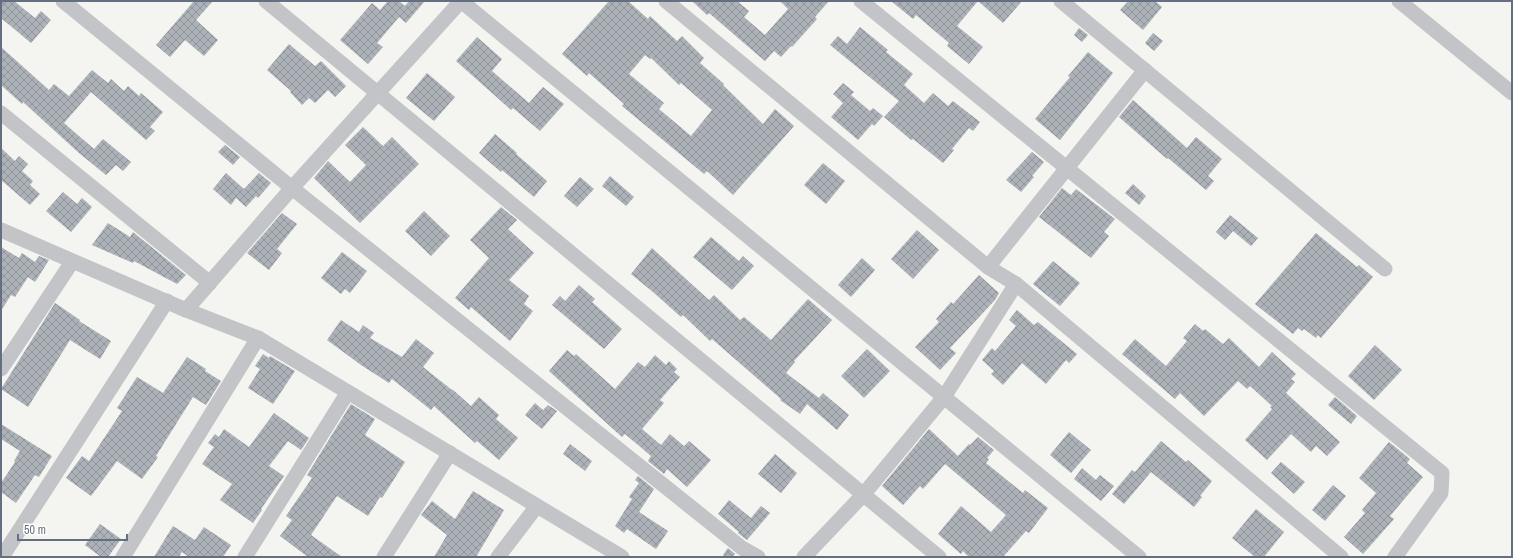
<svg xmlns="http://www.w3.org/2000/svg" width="1513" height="558" viewBox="0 0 1513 558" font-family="'Archivo Narrow',sans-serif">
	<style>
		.building { fill: url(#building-cross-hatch); fill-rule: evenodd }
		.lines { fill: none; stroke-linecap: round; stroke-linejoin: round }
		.minor { stroke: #c2c4c8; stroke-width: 15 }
	</style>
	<defs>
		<pattern id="building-cross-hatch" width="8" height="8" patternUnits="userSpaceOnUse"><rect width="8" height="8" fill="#adb2b8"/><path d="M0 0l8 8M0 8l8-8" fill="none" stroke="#90959b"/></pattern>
	</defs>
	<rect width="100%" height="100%" fill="#f4f4f0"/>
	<!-- building -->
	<g class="building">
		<path d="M1,1H14L35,18L41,11L51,20L31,43L1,18Z"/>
		<path d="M194,1H213L196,20L218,40L204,56L185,40L170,57L156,45Z"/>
		<path d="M388,1H399L405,6L409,1H425L406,23L399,17L377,43L383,47L368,64L340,40L372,3L380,10Z"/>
		<path d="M609,1H628L648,19L650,16L677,41L682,36L704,58L700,63L724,84L723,85L763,124L775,109L794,126L733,195L707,171L704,174L622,106L624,104L589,73L587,76L562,54ZM645,55L650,59L651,58L679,85L681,83L712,110L691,136L659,109L664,103L629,74Z"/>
		<path d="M692,1H737L749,11L744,17L765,35L788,9L780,1H829L815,17L817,19L792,47L791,46L781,57L774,51L765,61L709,13L707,15Z"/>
		<path d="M891,1H1022L1003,23L978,1L957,26L983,47L969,64L947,46L949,43L916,15L913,19Z"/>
		<path d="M1128,1H1155L1162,7L1143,30L1120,10Z"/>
		<path d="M860,27L888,50L886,52L913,74L904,85L924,103L933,93L948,106L953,101L980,122L973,131L969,128L952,149L954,150L943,163L913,139L911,140L884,117L899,101L830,45L838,36L847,44Z"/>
		<path d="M1079,28L1088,35L1082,42L1074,35Z"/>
		<path d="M1153,33L1163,41L1154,51L1145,43Z"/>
		<path d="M477,37L502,59L492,71L529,103L543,87L564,104L540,131L513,108L511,110L456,61Z"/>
		<path d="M289,44L315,66L321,61L346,86L335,97L328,90L315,103L309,98L302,105L290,92L291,91L267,70Z"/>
		<path d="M1,47L49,90L54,84L69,96L92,70L108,83L111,79L124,91L128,86L139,96L141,93L163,112L150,127L155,131L146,140L91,92L64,123L94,149L103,139L131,162L123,171L116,165L106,175L79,153L23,102L22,104L1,85Z"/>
		<path d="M1088,52L1113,73L1060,140L1035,119L1070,77L1068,76Z"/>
		<path d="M427,73L455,97L434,121L406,98Z"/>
		<path d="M843,83L854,92L851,95L870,111L873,108L883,116L874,126L872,124L858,140L831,117L843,103L833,94Z"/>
		<path d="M1133,100L1187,148L1196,137L1222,159L1208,176L1214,181L1206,190L1168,158L1167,159L1119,117Z"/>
		<path d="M363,127L383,146L392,137L419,164L360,223L314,178L328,161L350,182L366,165L345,145Z"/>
		<path d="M495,134L517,153L516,154L547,181L534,197L502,170L501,172L479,153Z"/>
		<path d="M225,145L240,157L233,165L218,152Z"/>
		<path d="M1,148L15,161L19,156L28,164L22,171L33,181L30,185L40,194L30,205L1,180Z"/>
		<path d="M1032,152L1044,162L1032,176L1034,177L1021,192L1006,180Z"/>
		<path d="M823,163L845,181L826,204L804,185Z"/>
		<path d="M226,173L244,189L259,173L271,183L258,198L256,196L246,207L236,198L231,205L213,189Z"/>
		<path d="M610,176L634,197L626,206L602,186Z"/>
		<path d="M580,177L594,189L577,207L564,196Z"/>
		<path d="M1133,184L1146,196L1139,205L1125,193Z"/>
		<path d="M1062,188L1071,195L1076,189L1115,219L1104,232L1109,236L1091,258L1039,217Z"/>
		<path d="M63,192L77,204L82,198L92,207L71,232L46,211Z"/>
		<path d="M501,207L517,220L508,229L534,253L509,280L529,296L524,304L533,311L510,341L471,307L469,310L455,298L489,258L470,240Z"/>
		<path d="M424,211L450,236L431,256L405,231Z"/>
		<path d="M282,213L297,224L277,249L282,253L269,270L247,253Z"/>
		<path d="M1230,215L1258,238L1251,246L1233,231L1225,240L1216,232Z"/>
		<path d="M108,223L130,237L133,232L186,275L177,284L134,261L133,263L92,245Z"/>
		<path d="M917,230L939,250L913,279L891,259Z"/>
		<path d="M1316,233L1357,267L1359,265L1373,277L1321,338L1318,335L1316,338L1304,329L1302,331L1298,328L1293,334L1255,304Z"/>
		<path d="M711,237L739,261L743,256L754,266L732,290L693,257Z"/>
		<path d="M1,247L19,258L22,253L35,262L39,256L49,260L35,282L28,277L15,297L11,295L1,311Z"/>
		<path d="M652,248L709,300L714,295L740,320L744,317L771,340L808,299L832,320L794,361L795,362L786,373L819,398L823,393L849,415L837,430L807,404L800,414L780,400L781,399L712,339L710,341L683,315L681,317L653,292L631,274Z"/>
		<path d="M342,252L367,271L350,293L345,289L341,294L321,278Z"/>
		<path d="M862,258L875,270L851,297L838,285Z"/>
		<path d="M1053,261L1080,283L1060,306L1033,284Z"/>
		<path d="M979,275L999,293L995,300L950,348L956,353L940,370L915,347L939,322L936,319L951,302L953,304Z"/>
		<path d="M579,285L595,299L592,302L622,329L604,349L552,305L560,296L565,301Z"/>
		<path d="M55,303L80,320L79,321L111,341L100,359L70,340L28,407L1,389Z"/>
		<path d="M1017,310L1034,325L1038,322L1077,354L1069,363L1066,360L1046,384L1022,363L1003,385L991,374L994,371L982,360L992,348L995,351L1016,326L1009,320Z"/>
		<path d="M341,320L359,332L363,325L374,333L370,338L402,357L416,339L434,353L423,367L452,390V389L471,406L479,397L499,415L496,419L518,438L499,460L477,441L475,443L434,406L431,410L392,379L389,383L361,365L327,340Z"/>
		<path d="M1195,324L1203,331L1205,329L1223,344L1229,338L1259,367L1272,352L1296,374L1291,379L1295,382L1286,393L1340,442L1327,456L1316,446L1311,452L1291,434L1267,460L1245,440L1272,409L1270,407L1272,406L1250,386L1247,389L1238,381L1204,416L1180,393L1175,399L1122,354L1135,339L1166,366L1187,341L1183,338Z"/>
		<path d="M1375,345L1402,370L1374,400L1348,376Z"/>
		<path d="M867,349L890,371L864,398L841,376Z"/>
		<path d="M567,350L574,356L576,354L615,389L638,362L645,367L655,355L666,365L669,361L677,369L674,372L680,377L660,400L664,403L642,429L661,445L670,434L684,446L689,441L711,460L687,487L667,469L664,474L648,461L651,456L625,434L622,437L549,371Z"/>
		<path d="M263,354L269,358L270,356L295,371L273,404L248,388L260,369L255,366Z"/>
		<path d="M187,357L206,369L205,371L221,381L206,405L193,397L156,456L158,457L142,479L117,461L91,496L66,478L82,456L89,461L122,411L117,408L137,377L163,393Z"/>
		<path d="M1335,397L1357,416L1351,424L1328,405Z"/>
		<path d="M535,403L543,410L548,405L557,411L542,429L525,415Z"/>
		<path d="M351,404L375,419L365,435L405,462L382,498L380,497L368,516L337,496L311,535L342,557H308L280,536L292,520L286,516L312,478L307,475Z"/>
		<path d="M274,413L309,438L301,450L288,441L269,466L284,476L261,509L262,510L253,523L220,500L232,484L202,464L214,447L208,443L215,434L219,437L224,429L249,447Z"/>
		<path d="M1,424L52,456L39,477L35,475L16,503L1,492V483L15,462L14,461L20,451L1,439Z"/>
		<path d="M929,429L958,456L969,444L970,445L978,437L994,450L987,458L989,459L986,463L1023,493L1025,490L1048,508L1029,533L1026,531L1003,557H969L963,551L961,554L938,534L961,506L991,532L1006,515L945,464L923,489L920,486L903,505L882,486Z"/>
		<path d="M1069,432L1091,450L1071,473L1050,455Z"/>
		<path d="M1161,441L1186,462L1188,460L1212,481L1200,496L1202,497L1194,507L1151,472L1124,504L1112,494L1132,470L1135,472Z"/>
		<path d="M1389,442L1410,459L1407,463L1423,477L1390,516L1394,519L1363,554L1344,537L1365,513L1362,510L1376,493L1359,478Z"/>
		<path d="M570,444L592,461L585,471L563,454Z"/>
		<path d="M775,454L797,473L781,493L758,474Z"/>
		<path d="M1281,462L1305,482L1294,494L1271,473Z"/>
		<path d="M1082,468L1096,480L1100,475L1114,486L1101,501L1074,479Z"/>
		<path d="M638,476L654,489L639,512L668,531L656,549L627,529L624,533L615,526L632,499L629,497L639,483L635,480Z"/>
		<path d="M1333,485L1346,496L1325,521L1312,510Z"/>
		<path d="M473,491L504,510L476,557H434L447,535L421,515L432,501L455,519Z"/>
		<path d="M729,500L751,518L761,506L770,513L747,540L738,533L739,532L718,514Z"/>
		<path d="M1256,509L1284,532L1264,557H1255L1232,538Z"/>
		<path d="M100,524L121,539L108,557H101L85,545Z"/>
		<path d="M173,526L195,540L204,527L231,545L223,557H189L182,552L179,557H154Z"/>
		<path d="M728,548L735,554L732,557H725L723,555Z"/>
	</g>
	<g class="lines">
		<!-- minor -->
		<g class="minor">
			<path d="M63,1L292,188L742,548L758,557"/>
			<path d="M266,1L939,557"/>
			<path d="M461,1L1139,557"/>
			<path d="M666,1L988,267L1016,284L1341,557"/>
			<path d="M861,1L1442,473L1441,493L1395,557"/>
			<path d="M1061,1L1385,269"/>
			<path d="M1399,1L1512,93"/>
			<path d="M1,113L210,283"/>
			<path d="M1,230L186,310L258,338L622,557"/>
			<path d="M988,267L1145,70"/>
			<path d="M186,310L292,188L461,1"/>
			<path d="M1,369L72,262"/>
			<path d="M2,557L167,301"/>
			<path d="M123,557L258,338"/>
			<path d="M245,557L348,392"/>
			<path d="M384,557L450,453"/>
			<path d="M498,557L537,506"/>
			<path d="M804,557L863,495L944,397L1016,284"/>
		</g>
	</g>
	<!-- border -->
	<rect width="1513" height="558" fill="none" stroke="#646f81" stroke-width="4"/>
	<!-- scale -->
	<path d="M18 534v6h109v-6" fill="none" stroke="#646f81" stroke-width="2"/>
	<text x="24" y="534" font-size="12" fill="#646f81" stroke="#ffffff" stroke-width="3" paint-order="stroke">50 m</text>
</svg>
